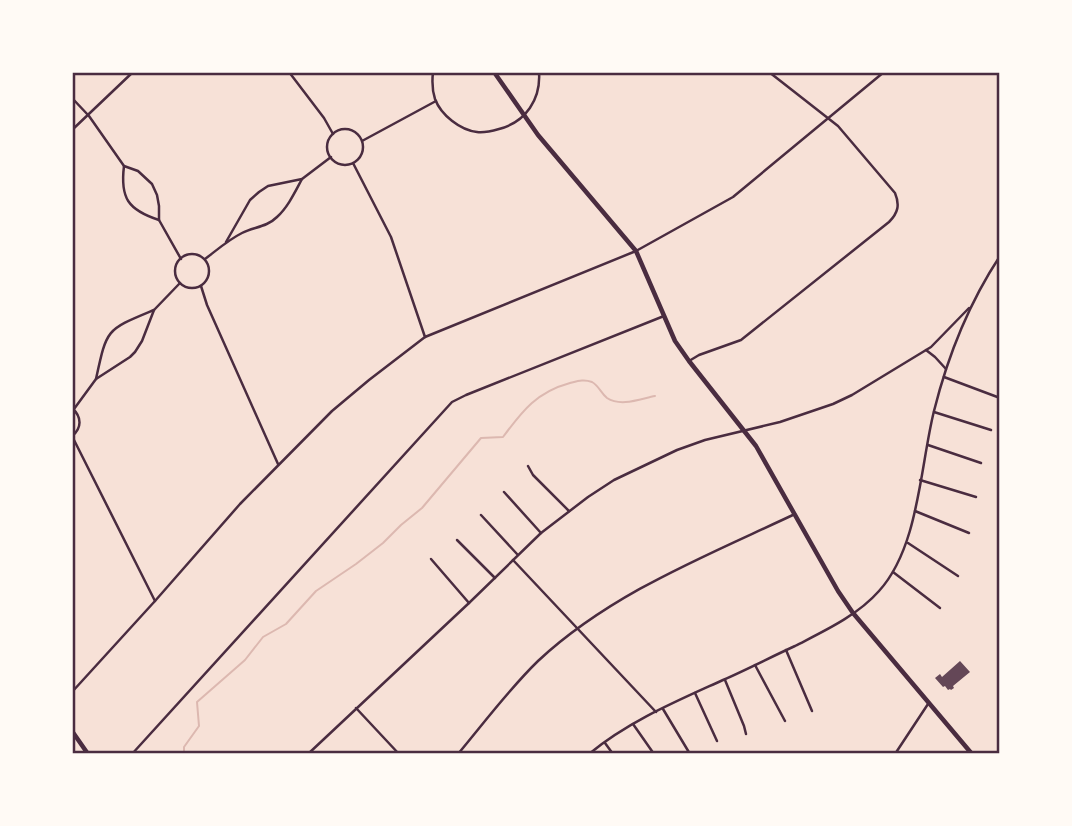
<svg xmlns="http://www.w3.org/2000/svg" width="1072" height="826" viewBox="0 0 1072 826" font-family="Lora,serif">
	<style>
		.lines { fill: none; stroke-linecap: round; stroke-linejoin: round }
		.stream { stroke: #dcb8b0; stroke-width: 2 }
		.building { fill: #644757 }
		.minor { stroke: #4a2c40; stroke-width: 2.5 }
		.secondary { stroke: #4a2c40; stroke-width: 4.5 }
		.neatline { fill: none; stroke: #4a2c40; stroke-width: 2.5 }
	</style>
	<rect width="100%" height="100%" fill="#f7e1d7"/>
	<g class="lines">
		<!-- stream -->
		<path class="stream" d="M184,754V747L199,726L197,702L245,660L263,637L286,624L316,591L356,564L383,543L401,525L422,508L481,438L503,437C523,410 537,392 570,383C578,381 584,379 592,382C599,386 601,393 607,398C621,407 640,399 655,396"/>
	</g>
	<!-- building -->
	<path class="building" d="M960,661L970,672L953,686L954,688L951,690L950,689L948,690L945,686L943,687L935,678L940,674L942,677Z"/>
	<g class="lines">
		<!-- minor -->
		<g class="minor">
			<path d="M289,72L324,118L333,134"/>
			<path d="M433,72C432,81 432,90 435,99C441,115 460,130 477,132C484,133 492,131 499,129C526,122 541,99 539,72"/>
			<path d="M72,98L89,116L124,166L138,171L152,184L157,195L159,206V220L181,259"/>
			<circle cx="345" cy="147" r="18"/>
			<path d="M72,130L133,72"/>
			<path d="M362,141L436,101"/>
			<path d="M353,163L391,237L425,337"/>
			<path d="M124,166C120,198 128,210 159,220"/>
			<path d="M226,242L250,200L259,192L268,186L302,179L331,157"/>
			<circle cx="192" cy="271" r="17"/>
			<path d="M205,259C217,250 228,240 242,233C254,227 267,227 277,217C288,207 295,192 302,179"/>
			<path d="M201,286L207,305L278,464"/>
			<path d="M926,350L935,357L946,369"/>
			<path d="M689,361L699,355L741,340L889,222C898,213 900,205 895,193L838,126L769,72"/>
			<path d="M944,377L1000,398"/>
			<path d="M96,379C107,328 106,330 154,310"/>
			<path d="M72,408C82,417 82,428 72,436"/>
			<path d="M74,409L96,379L130,357L135,352L142,341L154,310L180,283"/>
			<path d="M934,412L991,430"/>
			<path d="M72,436L155,601"/>
			<path d="M928,445L981,463"/>
			<path d="M528,466L533,475L569,511"/>
			<path d="M920,480L976,497"/>
			<path d="M504,492L541,533"/>
			<path d="M915,511L969,533"/>
			<path d="M481,515L517,554"/>
			<path d="M457,540L495,578"/>
			<path d="M908,543L958,576"/>
			<path d="M431,559L469,603"/>
			<path d="M513,560L656,712"/>
			<path d="M893,572L940,608"/>
			<path d="M786,650L812,711"/>
			<path d="M755,665L785,721"/>
			<path d="M725,680L744,726L746,734"/>
			<path d="M72,692L155,601L240,504L332,411L369,380L425,337L636,251L733,197L884,72"/>
			<path d="M695,693L717,741"/>
			<path d="M356,708L399,754"/>
			<path d="M663,709L690,754"/>
			<path d="M633,724L654,754"/>
			<path d="M605,743L613,754"/>
			<path d="M132,754L452,402L466,395L664,316"/>
			<path d="M308,754L469,603L541,533L588,497L614,480L677,450L705,440L780,422L833,404L852,395L931,347L969,308"/>
			<path d="M458,754C484,723 509,689 538,661C611,593 706,556 795,514"/>
			<path d="M589,754C629,721 677,701 723,680C748,669 771,657 795,646C824,631 857,616 879,591C919,547 920,467 934,411C948,355 969,303 1000,256"/>
			<path d="M895,754L928,704"/>
		</g>
		<!-- secondary -->
		<g class="secondary">
			<path d="M494,72L538,135L636,251L675,341L689,361L756,446L838,591L853,613L972,754"/>
			<path d="M72,731L88,754"/>
		</g>
	</g>
	<!-- border -->
	<rect width="1072" height="826" fill="none" stroke="#fffaf5" stroke-width="147"/>
	<rect x="74" y="74" width="924" height="678" class="neatline"/>
</svg>
